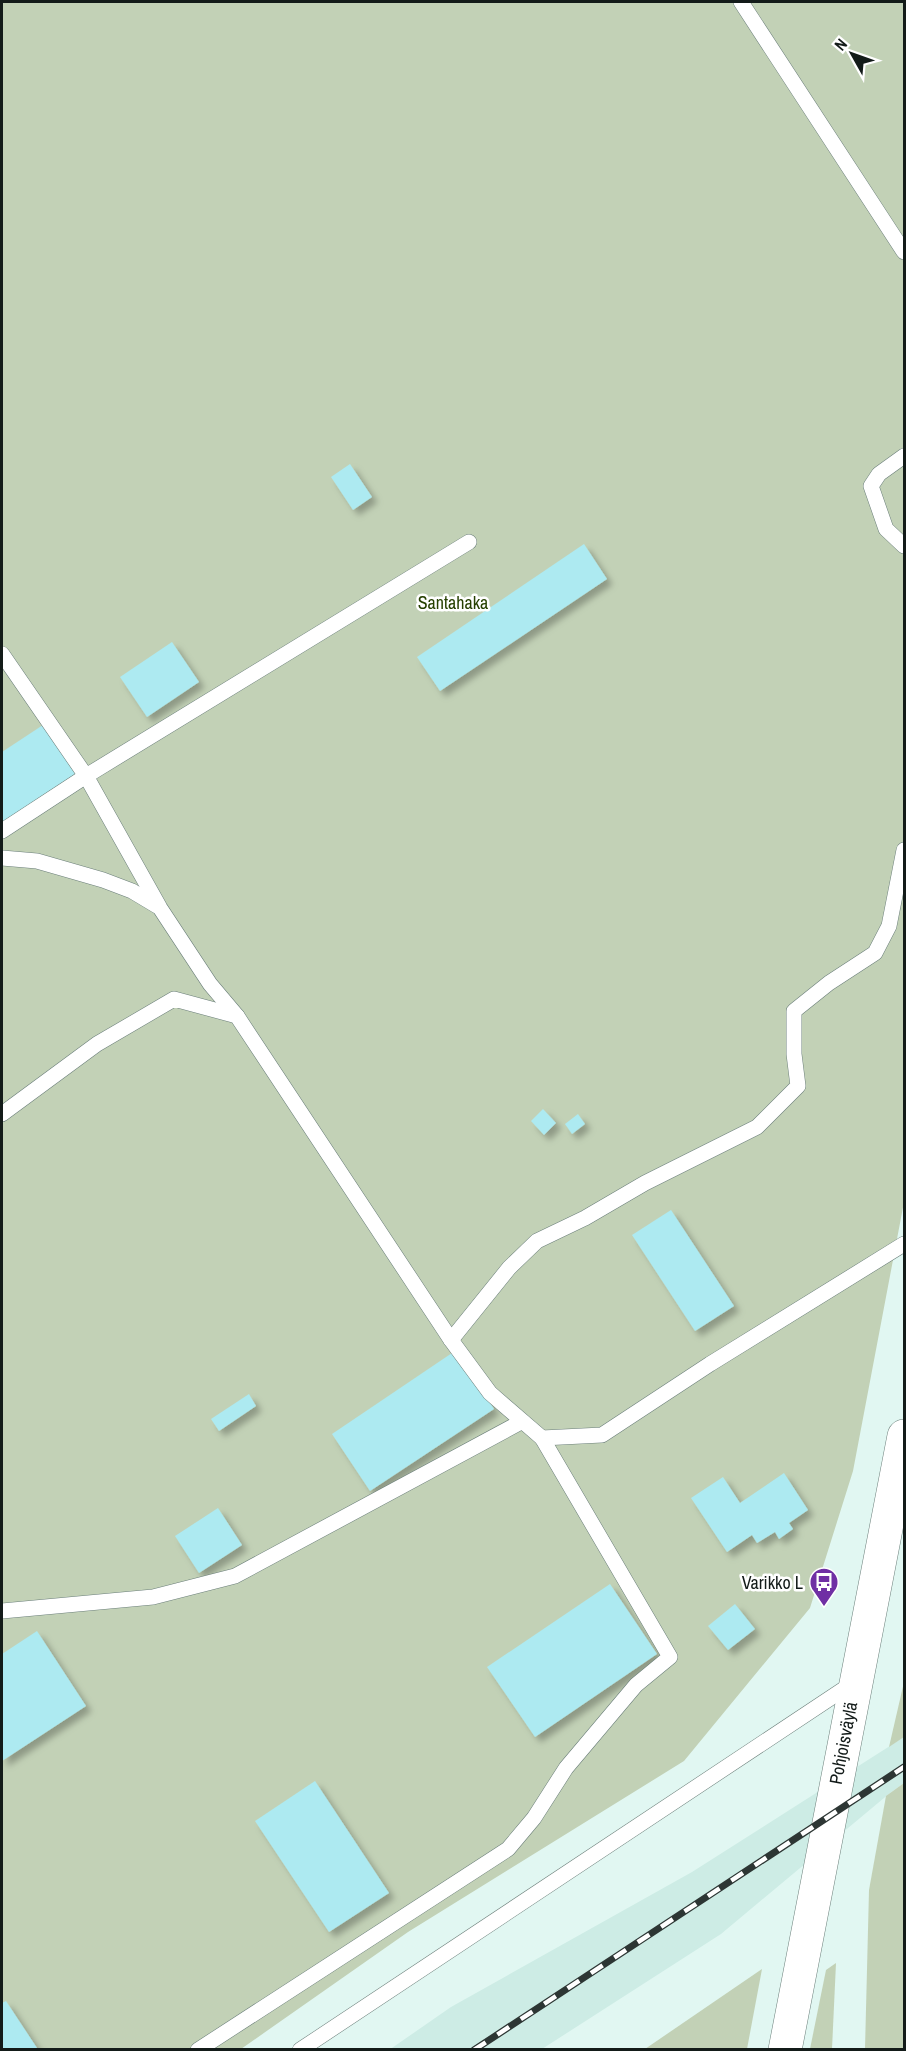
<svg xmlns="http://www.w3.org/2000/svg" width="906" height="2051" viewBox="0 0 906 2051" font-family="'Archivo Narrow',sans-serif">
	<style>
		.built { fill: #cdece5 }
		.green { fill: #c2d1b6 }
		.building { fill: #adeaf1; filter: url(#shadow) }
		.lines { fill: none; stroke-linecap: round; stroke-linejoin: round }
		.service-casing { stroke: #6b7f7a; stroke-width: 16 }
		.secondary-casing { stroke: #6b7f7a; stroke-width: 34 }
		.service { stroke: #fff; stroke-width: 15 }
		.secondary { stroke: #fff; stroke-width: 33 }
		.rail-casing { stroke: #2d3634; stroke-width: 7 }
		.rail { stroke: #fff; stroke-width: 4.5; stroke-dasharray: 14; stroke-linecap: butt }
		.labels { text-anchor: middle; dominant-baseline: central; stroke-width: 5; stroke-linejoin: round; paint-order: stroke }
		.park-label { font-size: 18px; fill: #264000; stroke: #fff }
		.poi-label { font-size: 18px; fill: #131b19; stroke: #fff; text-anchor: end }
		.street-label { font-size: 18px; fill: #131b19; stroke: #fff }
	</style>
	<defs>
		<filter id="shadow"><feDropShadow dx="5.5" dy="5.5" stdDeviation="3" flood-color="#0004"/></filter>
	</defs>
	<rect width="100%" height="100%" fill="#e1f7f2"/>
	<!-- built -->
	<path class="built" d="M904,1737V1783L890,1793L721,1934L542,2049L389,2050L451,2007L692,1872Z"/>
	<!-- green -->
	<g class="green">
		<path d="M2,2H904V1202L853,1471L810,1608L684,1761L408,1932L241,2049L2,2050Z"/>
		<path d="M904,1682V1737L889,1747Z"/>
		<path d="M904,1783V2049H865L869,1890L886,1796Z"/>
		<path d="M836,1963L832,2049H810L826,1970Z"/>
		<path d="M762,1969L747,2049H645Z"/>
	</g>
	<!-- building -->
	<g class="building">
		<path d="M350,464L372,497L353,510L331,477Z"/>
		<path d="M584,544L607,579L440,691L417,657Z"/>
		<path d="M172,642L199,682L147,717L120,677Z"/>
		<path d="M43,725L75,774L2,822V752Z"/>
		<path d="M543,1109L556,1123L544,1135L531,1121Z"/>
		<path d="M578,1114L585,1124L572,1134L565,1124Z"/>
		<path d="M671,1210L734,1306L695,1331L632,1235Z"/>
		<path d="M455,1351L494,1409L370,1491L332,1434Z"/>
		<path d="M249,1394L256,1406L219,1431L211,1419Z"/>
		<path d="M784,1473L808,1510L789,1523L793,1529L779,1539L775,1532L757,1543L752,1535L727,1552L691,1498L723,1477L740,1503Z"/>
		<path d="M218,1508L242,1545L199,1573L175,1536Z"/>
		<path d="M610,1584L657,1654L535,1737L487,1667Z"/>
		<path d="M735,1604L755,1629L728,1650L708,1626Z"/>
		<path d="M37,1631L86,1706L2,1761V1654Z"/>
		<path d="M315,1781L389,1893L329,1932L255,1821Z"/>
		<path d="M6,2001L37,2048L36,2050H2V2003Z"/>
	</g>
	<g class="lines">
		<!-- service casing -->
		<g class="service-casing">
			<g id="service">
				<path d="M741,2L904,252"/>
				<path d="M904,456L879,474L871,486L886,529L904,546"/>
				<path d="M2,654L86,776L160,908L210,984L237,1016"/>
				<path d="M2,831L86,776L469,542"/>
				<path d="M2,858L37,861L103,880L132,891L157,906"/>
				<path d="M2,1114L97,1044L174,999L237,1016L451,1340L490,1393L542,1438L602,1435L710,1364L904,1244"/>
				<path d="M451,1340L509,1268L537,1241L585,1218L645,1183L757,1127L798,1086L794,1054V1011L829,983L875,953L889,926L904,850"/>
				<path d="M2,1611L153,1597L235,1576L521,1422"/>
				<path d="M198,2050L508,1849L534,1818L566,1768L636,1685L670,1657L542,1438"/>
				<path d="M300,2050L853,1683"/>
			</g>
		</g>
		<!-- secondary casing -->
		<g class="secondary-casing">
			<path id="secondary" d="M785,2050L904,1436"/>
		</g>
		<!-- service -->
		<use href="#service" class="service"/>
		<!-- secondary -->
		<use href="#secondary" class="secondary"/>
		<!-- rail casing -->
		<g class="rail-casing">
			<path id="rail" d="M474,2050L904,1767"/>
		</g>
		<!-- rail -->
		<use href="#rail" class="rail"/>
	</g>
	<!-- icons -->
	<defs>
		<g id="bus-pin" transform="scale(1.5)"><path d="M0 17L-7.5 6A9.5 9.5 0 1 1 7.5 6Z" fill="#6f2fa4" stroke="#fff"/><path d="M-5-6H5V4H4V6H2V4H-2V6H-4V4H-5ZM-3.5-4V0h7V-4ZM-3.5 1.2v1.5H-2V1.2ZM2 1.2v1.5H3.5V1.2Z" fill="#fff"/></g>
	</defs>
	<g fill-rule="evenodd">
		<use href="#bus-pin" x="824" y="1582"/>
	</g>
	<g class="labels">
		<!-- park labels -->
		<g class="park-label">
			<text x="453" y="602">Santahaka</text>
		</g>
		<!-- poi labels -->
		<g class="poi-label">
			<text x="803" y="1582">Varikko L</text>
		</g>
		<!-- street labels -->
		<g class="street-label">
			<text transform="translate(843 1743) rotate(-79)">Pohjoisväylä</text>
		</g>
	</g>
	<!-- border -->
	<rect width="906" height="2051" fill="none" stroke="#131b19" stroke-width="6"/>
	<!-- north arrow -->
	<g transform="translate(852 54) rotate(310)" stroke="#ffffff" stroke-width="4.5" paint-order="stroke">
	<path d="M0-4.5L10 22L0 15L-10 22Z" fill="#131b19"/>
	<text y="-9" font-size="16" font-weight="bold" text-anchor="middle" fill="#131b19">N</text>
	</g>
</svg>
